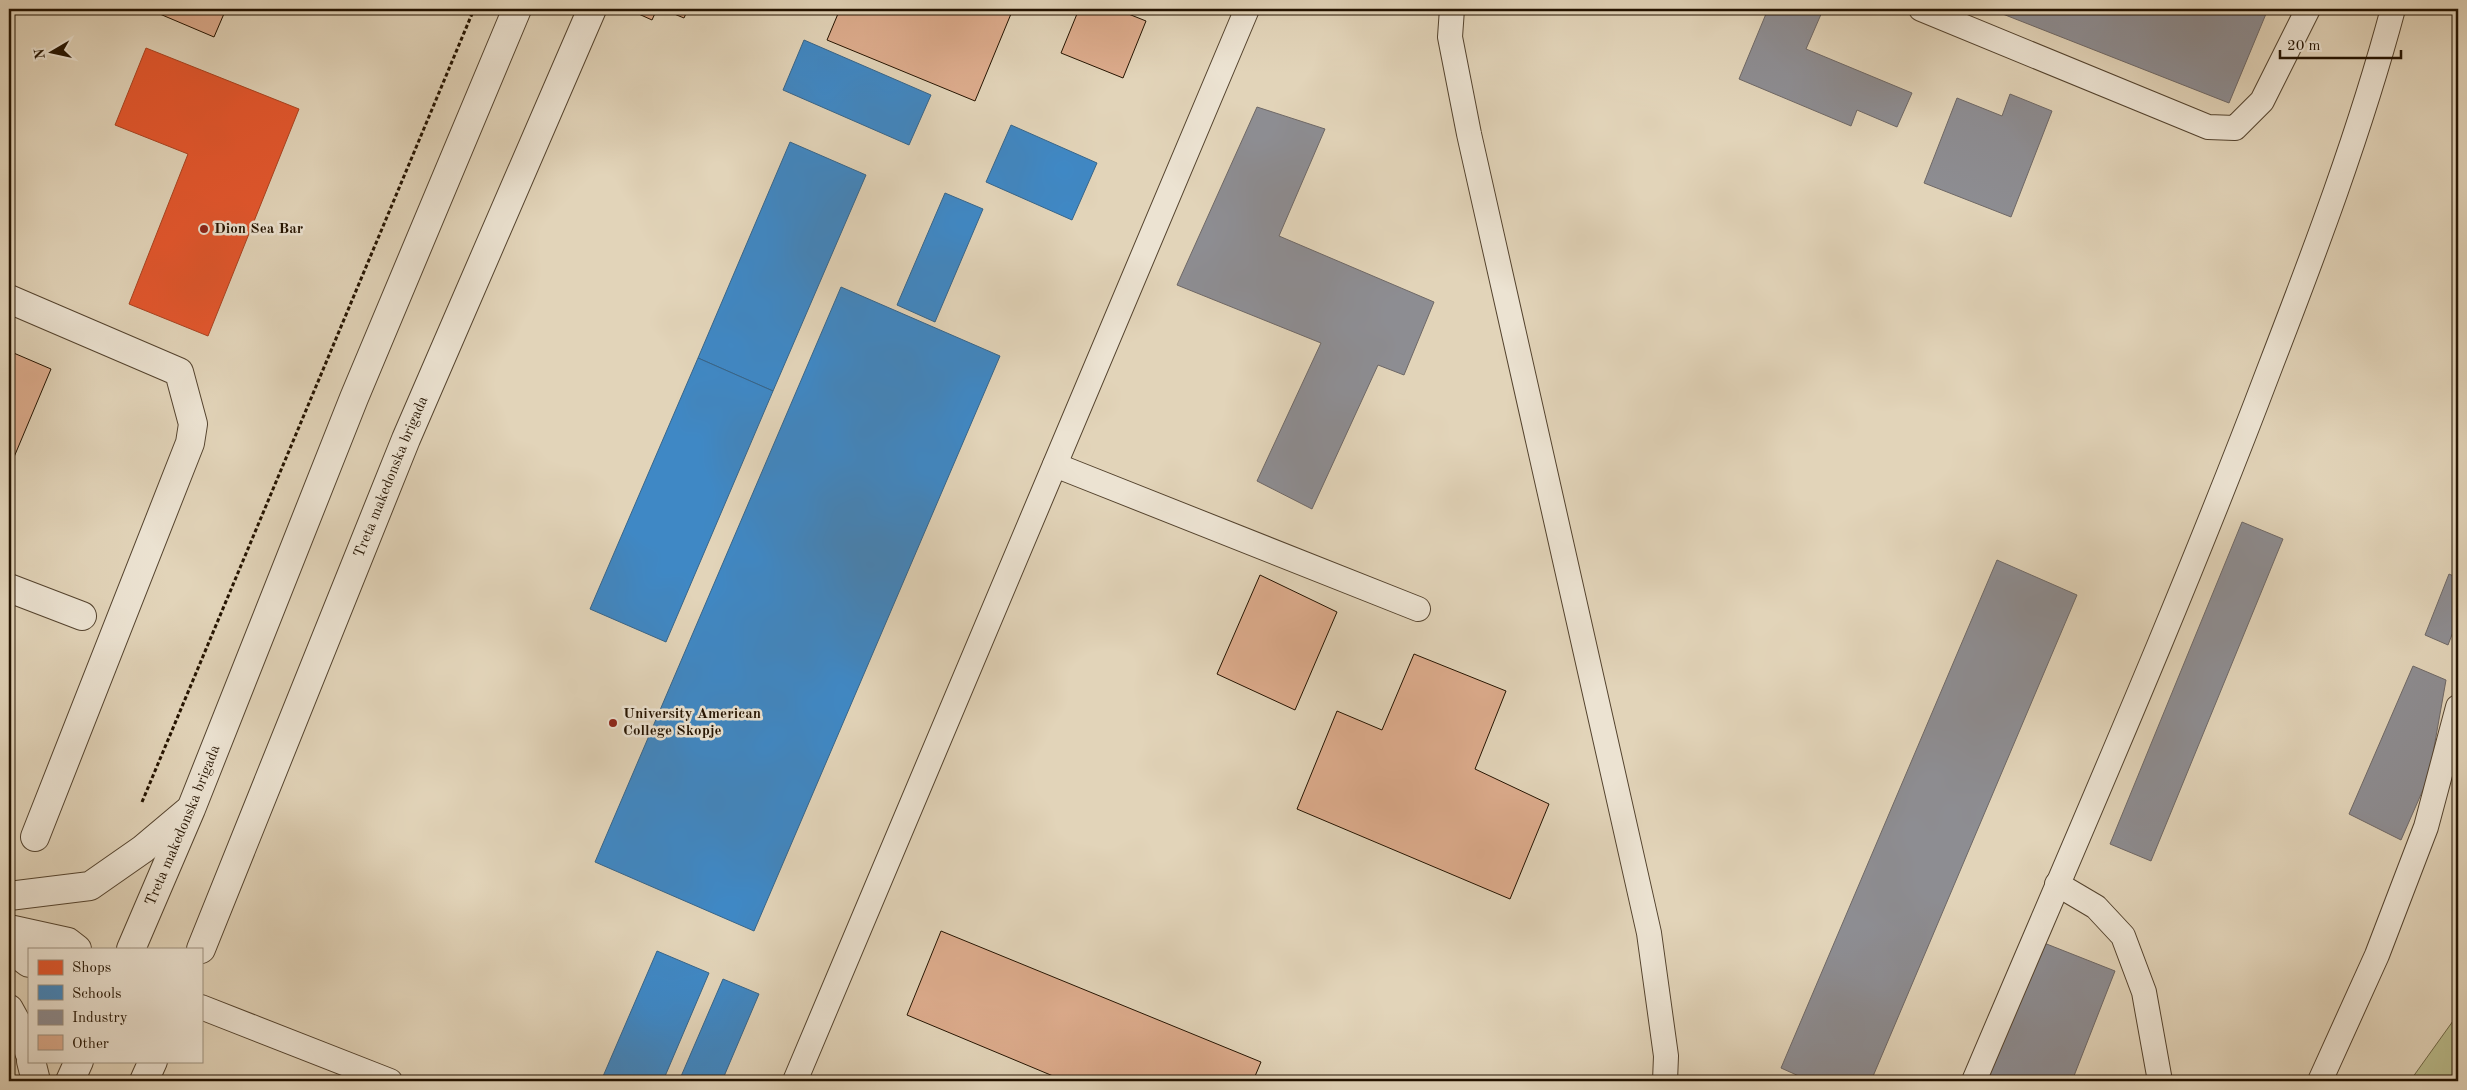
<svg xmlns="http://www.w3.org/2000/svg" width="2467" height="1090" viewBox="0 0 2467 1090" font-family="'Old Standard TT',serif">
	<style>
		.green { fill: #b9bb8b; stroke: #6e6746 }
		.shops { fill: #e4572e; stroke: #aa4320 }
		.schools { fill: #3f88c5; stroke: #37658a }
		.industry { fill: #8d8d92; stroke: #6e6866 }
		.building { fill: #ddac8d; stroke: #241300 }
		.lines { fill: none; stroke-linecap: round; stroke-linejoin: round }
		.service-casing { stroke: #54432e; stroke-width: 26 }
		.minor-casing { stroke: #54432e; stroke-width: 30 }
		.tertiary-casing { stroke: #54432e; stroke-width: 30 }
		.path { stroke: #241300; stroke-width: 3; stroke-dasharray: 4 2.5; stroke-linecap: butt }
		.service { stroke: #ece3d2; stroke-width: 24 }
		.minor { stroke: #ece3d2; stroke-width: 28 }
		.tertiary { stroke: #ece3d2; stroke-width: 28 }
		.poi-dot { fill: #8f2418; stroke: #ece3d2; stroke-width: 2 }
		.labels { text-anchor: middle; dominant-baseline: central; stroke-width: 5; stroke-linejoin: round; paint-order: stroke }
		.poi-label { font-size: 15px; font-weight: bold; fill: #241300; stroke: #ece3d2; text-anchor: start }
		.street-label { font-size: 15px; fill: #241300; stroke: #ece3d2 }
	</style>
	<rect width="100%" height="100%" fill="#e2d4b9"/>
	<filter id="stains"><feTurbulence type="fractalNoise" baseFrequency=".004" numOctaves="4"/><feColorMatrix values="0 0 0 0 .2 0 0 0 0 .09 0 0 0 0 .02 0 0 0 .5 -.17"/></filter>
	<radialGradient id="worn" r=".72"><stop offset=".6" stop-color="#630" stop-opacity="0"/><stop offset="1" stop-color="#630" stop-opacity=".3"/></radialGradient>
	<!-- green -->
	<path class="green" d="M2458,1014V1081H2410Z"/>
	<!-- shops -->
	<path class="shops" d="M146,48L299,109L208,336L129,304L188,154L115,125Z"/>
	<!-- schools -->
	<g class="schools">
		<path d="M804,40L931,95L909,145L783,90Z"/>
		<path d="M1011,125L1097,163L1072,220L986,182Z"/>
		<path d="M790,142L866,175L773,391L698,358Z"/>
		<path d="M945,193L983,209L935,322L897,305Z"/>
		<path d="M841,287L1000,356L754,931L595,862Z"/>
		<path d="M698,358L773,391L666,642L590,609Z"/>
		<path d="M657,951L709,973L663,1081H601Z"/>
		<path d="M723,979L759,994L722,1081H679Z"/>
	</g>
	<!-- industry -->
	<g class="industry">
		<path d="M1768,9H1815L1822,12L1806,49L1912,93L1897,127L1857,110L1851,126L1739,79Z"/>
		<path d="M1990,9H2268L2229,103Z"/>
		<path d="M2010,94L2052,111L2011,217L1924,183L1957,98L2002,116Z"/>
		<path d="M1257,107L1325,129L1279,236L1434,302L1404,375L1378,365L1312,509L1257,481L1321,343L1177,285Z"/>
		<path d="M2242,522L2283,539L2151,861L2110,844Z"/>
		<path d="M1997,560L2077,595L1871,1081H1810L1781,1068Z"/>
		<path d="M2449,574L2458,578V619L2448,645L2425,635Z"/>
		<path d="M2413,666L2446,680L2429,776L2401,840L2349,814Z"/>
		<path d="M2039,941L2115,971L2072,1081H1984Z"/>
	</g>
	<!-- building -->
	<g class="building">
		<path d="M148,9H226L214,37Z"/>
		<path d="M633,9H657L652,20L632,11Z"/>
		<path d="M662,9H688L684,18Z"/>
		<path d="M840,9H1013L975,101L827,40Z"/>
		<path d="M1079,9H1116L1146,21L1123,78L1061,53Z"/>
		<path d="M9,351L51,369L9,469Z"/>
		<path d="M1260,575L1337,612L1295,710L1217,674Z"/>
		<path d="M9,629L14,631L9,645Z"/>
		<path d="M1414,654L1506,691L1475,769L1549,804L1510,899L1297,809L1337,711L1382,730Z"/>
		<path d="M941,931L1261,1062L1253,1081H1065L907,1015Z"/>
	</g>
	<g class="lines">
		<!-- service casing -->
		<g class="service-casing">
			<g id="service">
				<path d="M1452,9L1450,37L1469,134L1649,933L1666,1056L1665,1081"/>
				<path d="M1921,9L2208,127L2235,128L2262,101L2308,9"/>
				<path d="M1055,465L1418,609"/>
				<path d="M2057,884L2096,907L2123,936L2144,992L2160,1081"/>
				<path d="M201,1007L390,1081"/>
				<path d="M795,1081L1247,9"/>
				<path d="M1974,1081C2074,845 2178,610 2269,370C2315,251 2360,132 2393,9"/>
				<path d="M2320,1081L2377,955L2426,827L2458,707"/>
			</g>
		</g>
		<!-- minor casing -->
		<g class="minor-casing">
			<g id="minor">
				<path d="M9,299L179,372L193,424L190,443L35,837"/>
				<path d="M9,588L82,616"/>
			</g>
		</g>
		<!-- tertiary casing -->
		<g class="tertiary-casing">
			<g id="tertiary">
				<path d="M9,896L90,886L143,849L187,812"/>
				<path d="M9,929L68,942L77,949"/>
				<path d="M9,948L29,963"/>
				<path id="s1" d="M131,949L191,809L354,398L517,9"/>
				<path id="s2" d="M201,949L406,439L592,9"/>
				<path d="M9,1009L25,1038L29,1052"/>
				<path d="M31,1061L36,1081"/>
				<path d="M70,1081L79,1061"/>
				<path d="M144,1081L153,1061"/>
			</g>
		</g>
		<!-- path -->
		<path class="path" d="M142,802L474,9"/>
		<!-- service -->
		<use href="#service" class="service"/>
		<!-- minor -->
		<use href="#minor" class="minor"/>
		<!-- tertiary -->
		<use href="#tertiary" class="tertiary"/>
	</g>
	<!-- markers -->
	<g class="poi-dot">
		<circle cx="204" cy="229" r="5"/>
		<circle cx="613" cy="723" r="5"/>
	</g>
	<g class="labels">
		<!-- poi labels -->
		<g class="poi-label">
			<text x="214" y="229">Dion Sea Bar</text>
			<text x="623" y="714">University American<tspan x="623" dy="17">College Skopje</tspan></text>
		</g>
		<!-- street labels -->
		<g class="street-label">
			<text stroke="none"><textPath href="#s2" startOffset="509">Treta makedonska brigada</textPath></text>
			<text stroke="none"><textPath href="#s1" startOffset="134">Treta makedonska brigada</textPath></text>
		</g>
	</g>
	<!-- margin -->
	<rect width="2467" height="1090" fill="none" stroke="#e2d4b9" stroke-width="30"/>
	<rect x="10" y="10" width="2447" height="1070" fill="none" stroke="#241300" stroke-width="2.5"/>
	<rect x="15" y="15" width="2437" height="1060" fill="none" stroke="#241300"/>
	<!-- legend -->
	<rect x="28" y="948" width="175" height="115" fill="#ece3d2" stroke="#9c907e"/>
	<rect x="38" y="960" width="25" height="15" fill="#e4572e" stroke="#9c907e"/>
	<text x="72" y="972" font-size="15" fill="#241300">Shops</text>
	<rect x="38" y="985" width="25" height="15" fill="#3f88c5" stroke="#9c907e"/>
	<text x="72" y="998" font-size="15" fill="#241300">Schools</text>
	<rect x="38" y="1010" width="25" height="15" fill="#8d8d92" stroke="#9c907e"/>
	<text x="72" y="1022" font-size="15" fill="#241300">Industry</text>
	<rect x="38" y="1035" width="25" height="15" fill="#ddac8d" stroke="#9c907e"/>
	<text x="72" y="1048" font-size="15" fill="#241300">Other</text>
	<!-- north arrow -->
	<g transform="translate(52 52) rotate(261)" stroke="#ece3d2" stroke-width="4" paint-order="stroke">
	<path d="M0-4L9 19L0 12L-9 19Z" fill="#241300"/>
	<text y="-8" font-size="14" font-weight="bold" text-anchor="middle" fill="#241300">N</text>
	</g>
	<!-- scale -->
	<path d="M2280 50v8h121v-8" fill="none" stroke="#241300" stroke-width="2.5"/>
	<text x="2287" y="50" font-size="15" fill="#241300" stroke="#ece3d2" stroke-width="4" paint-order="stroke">20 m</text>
	<rect width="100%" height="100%" filter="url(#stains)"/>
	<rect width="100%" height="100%" fill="url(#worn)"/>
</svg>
